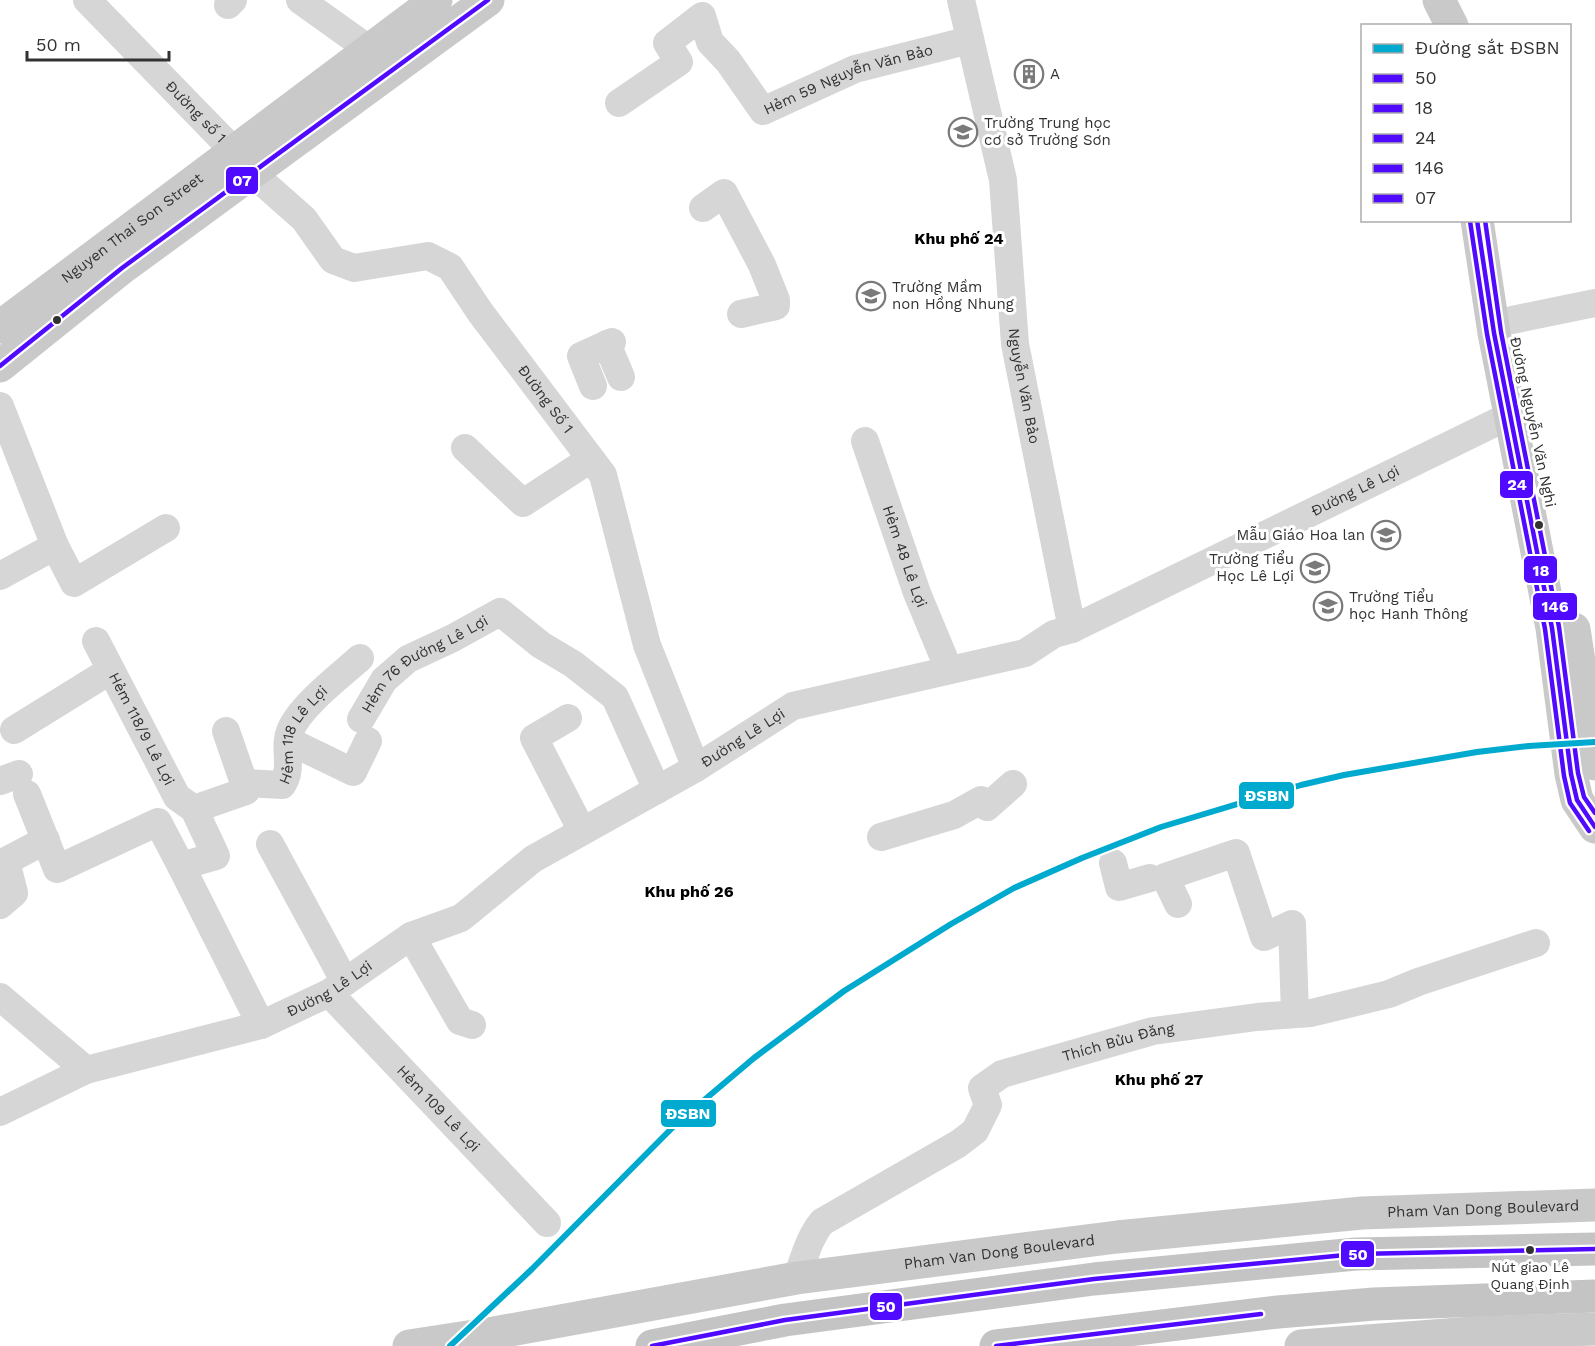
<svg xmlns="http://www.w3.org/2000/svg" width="1595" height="1346" viewBox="0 0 1595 1346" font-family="'Work Sans',sans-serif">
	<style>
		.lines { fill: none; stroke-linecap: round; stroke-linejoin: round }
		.minor { stroke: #d6d6d6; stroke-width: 28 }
		.major { stroke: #c9c9c9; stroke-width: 33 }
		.highway { stroke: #c4c4c4; stroke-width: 33 }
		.bus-1-casing { stroke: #fff; stroke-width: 9 }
		.bus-2-casing { stroke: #fff; stroke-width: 9 }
		.bus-3-casing { stroke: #fff; stroke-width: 9 }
		.bus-4-casing { stroke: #fff; stroke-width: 9 }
		.bus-5-casing { stroke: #fff; stroke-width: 9 }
		.bus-1 { stroke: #4f0aff; stroke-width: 4.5 }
		.bus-2 { stroke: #4f0aff; stroke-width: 4.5 }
		.bus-3 { stroke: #4f0aff; stroke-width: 4.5 }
		.bus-4 { stroke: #4f0aff; stroke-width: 4.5 }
		.bus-5 { stroke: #4f0aff; stroke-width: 4.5 }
		.rail-1-casing { stroke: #fff; stroke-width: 10 }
		.rail-1 { stroke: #00a9ce; stroke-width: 6 }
		.bus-dot { fill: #323232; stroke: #fff; stroke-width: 2 }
		.labels { text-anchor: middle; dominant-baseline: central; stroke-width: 6; stroke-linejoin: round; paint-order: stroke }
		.bus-label { font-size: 14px; fill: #323232; stroke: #fff }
		.poi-label { font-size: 15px; fill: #323232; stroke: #fff; text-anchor: start }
		.street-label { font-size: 15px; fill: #323232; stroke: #fff }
		.neighbourhood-label { font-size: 16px; font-weight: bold; fill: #000; stroke: #fff }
		.line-badge { stroke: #fff; stroke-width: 2 }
		.badge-label { font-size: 16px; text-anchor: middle; font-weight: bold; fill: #fff }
	</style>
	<rect width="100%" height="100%" fill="#fff"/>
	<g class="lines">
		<!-- minor -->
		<g class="minor">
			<path id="s1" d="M87,0L233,150L253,174L304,219L333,260L354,268L428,256L450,267L480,312L603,475L647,645L696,768"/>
			<path d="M300,0L370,50"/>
			<path id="s2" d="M961,0L1003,180L1015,344L1072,629"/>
			<path d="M228,5L233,0"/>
			<path id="s3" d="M619,103L679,62L667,43L702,16L710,42L728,61L763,111L855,69L970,40"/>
			<path d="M703,208L724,193L762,265L776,300V306L741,314"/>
			<path d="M1512,320L1595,303"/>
			<path d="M607,344L621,377"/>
			<path d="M593,386L581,356L612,342"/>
			<path d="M0,406L55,546L74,583L166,528"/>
			<path id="s4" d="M865,441L917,593L949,670"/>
			<path d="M465,448L523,503L589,460"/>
			<path d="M0,576L55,546"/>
			<path id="s5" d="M96,641L177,797L194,809"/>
			<path d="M568,718L534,738L582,831"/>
			<path id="s6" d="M361,719L384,680L408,659L453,638L500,612L541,645L573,664L615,697L657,790"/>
			<path d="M14,730L111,670"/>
			<path d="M226,731L244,783"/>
			<path d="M289,741L353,772L368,741"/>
			<path d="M0,781L19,774"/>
			<path d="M27,794L57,869L158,822L181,866"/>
			<path d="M881,837L954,815L981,800L987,807L1013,784"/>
			<path d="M270,844L345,982"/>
			<path d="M1113,863L1119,887L1150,878"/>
			<path d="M1178,904L1165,877L1236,853L1264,937L1292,924L1295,1014"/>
			<path d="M0,905L14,893L6,861L46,840"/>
			<path d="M411,936L460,1021L472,1025"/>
			<path id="s7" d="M329,993L547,1223"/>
			<path d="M0,997L86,1070"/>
			<path id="s8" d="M261,1025L181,866L216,856L194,809L246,791L244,783L282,785C294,769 283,748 290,731C300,706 340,676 360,658"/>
			<path id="s9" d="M0,1112L86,1070L261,1025L329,993L411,936L461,918L533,859L696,768L793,706L1025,653L1054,634L1072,629L1511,415"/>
			<path id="s10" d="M797,1278C804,1258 809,1238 822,1222L958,1144L975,1131L988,1105L982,1088L1002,1074L1153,1031L1257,1017L1311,1013L1389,994L1418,982L1536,943"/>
		</g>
		<!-- major -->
		<g class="major">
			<path d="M1439,0L1452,26"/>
			<path d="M1477,220L1494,333L1552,628L1571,774L1577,800L1595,827"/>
			<path id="s11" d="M0,327L436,0"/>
			<path d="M0,366L122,268L488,0"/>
			<path d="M1574,629L1595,764"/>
			<path id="s12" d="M409,1346L494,1333L797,1278L1117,1237L1362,1213L1595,1205"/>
			<path d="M1301,1346L1473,1333L1595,1329"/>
		</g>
		<!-- highway -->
		<g class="highway">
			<path d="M652,1346L785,1320L1094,1279L1356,1254L1595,1249"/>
			<path d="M996,1346L1278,1312L1374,1304L1595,1296"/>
		</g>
		<!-- bus-1 casing -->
		<g class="bus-1-casing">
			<g id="bus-1">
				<path d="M652,1346L785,1320L1094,1279L1356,1254L1595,1249"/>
				<path d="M996,1346L1261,1314"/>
			</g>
		</g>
		<!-- bus-2 casing -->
		<g class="bus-2-casing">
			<path id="bus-2" d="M1477,220L1494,333L1552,628L1571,774L1577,800L1595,827"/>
		</g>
		<!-- bus-3 casing -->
		<g class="bus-3-casing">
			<path id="bus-3" d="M1470,221L1487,334L1545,629L1564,776L1570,803L1589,831"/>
		</g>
		<!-- bus-4 casing -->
		<g class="bus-4-casing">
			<path id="bus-4" d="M1485,220L1501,332L1559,627L1578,773L1584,797L1595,813"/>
		</g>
		<!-- bus-5 casing -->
		<g class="bus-5-casing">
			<path id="bus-5" d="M0,366L122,268L488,0"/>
		</g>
		<!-- bus-1 -->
		<use href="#bus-1" class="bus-1"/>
		<!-- bus-2 -->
		<use href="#bus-2" class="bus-2"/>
		<!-- bus-3 -->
		<use href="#bus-3" class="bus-3"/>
		<!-- bus-4 -->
		<use href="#bus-4" class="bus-4"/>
		<!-- bus-5 -->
		<use href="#bus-5" class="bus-5"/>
		<!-- rail-1 casing -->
		<g class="rail-1-casing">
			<path id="rail-1" d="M450,1346L532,1269L677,1123L754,1058L844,991L951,924L1014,888L1082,858L1161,827L1301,785L1344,775L1477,752L1529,746L1595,742"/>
		</g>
		<!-- rail-1 -->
		<use href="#rail-1" class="rail-1"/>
	</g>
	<!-- icons -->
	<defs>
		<g id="building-ring" transform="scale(1.5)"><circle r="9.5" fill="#fff" stroke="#7a7a7a" stroke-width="1.5"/><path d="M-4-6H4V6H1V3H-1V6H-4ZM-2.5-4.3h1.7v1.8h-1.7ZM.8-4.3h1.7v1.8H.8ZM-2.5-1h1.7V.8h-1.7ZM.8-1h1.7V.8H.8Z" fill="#7a7a7a"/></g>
		<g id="school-ring" transform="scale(1.5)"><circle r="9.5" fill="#fff" stroke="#7a7a7a" stroke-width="1.5"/><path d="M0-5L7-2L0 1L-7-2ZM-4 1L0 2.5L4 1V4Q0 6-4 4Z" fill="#7a7a7a"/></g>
	</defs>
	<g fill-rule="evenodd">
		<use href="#building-ring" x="1029" y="74"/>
		<use href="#school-ring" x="963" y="132"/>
		<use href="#school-ring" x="871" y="296"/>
		<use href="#school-ring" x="1386" y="535"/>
		<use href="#school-ring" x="1315" y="568"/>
		<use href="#school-ring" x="1328" y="606"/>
	</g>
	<!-- markers -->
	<g class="bus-dot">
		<circle cx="57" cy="320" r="5"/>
		<circle cx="1539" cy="525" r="5"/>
		<circle cx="1530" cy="1250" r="5"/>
	</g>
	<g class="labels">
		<!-- bus labels -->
		<g class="bus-label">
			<text x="1530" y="1267">Nút giao Lê<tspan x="1530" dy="17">Quang Định</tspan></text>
		</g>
		<!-- poi labels -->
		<g class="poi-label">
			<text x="1050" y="74">A</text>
			<text x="984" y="123">Trường Trung học<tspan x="984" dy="17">cơ sở Trường Sơn</tspan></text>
			<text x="892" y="287">Trường Mầm<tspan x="892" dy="17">non Hồng Nhung</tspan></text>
			<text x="1365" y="535" text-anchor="end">Mẫu Giáo Hoa lan</text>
			<text x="1294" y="559" text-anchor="end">Trường Tiểu<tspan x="1294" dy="17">Học Lê Lợi</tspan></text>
			<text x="1349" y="597">Trường Tiểu<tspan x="1349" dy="17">học Hanh Thông</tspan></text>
		</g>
		<!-- street labels -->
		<g class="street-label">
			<text stroke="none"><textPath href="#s3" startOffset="345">Hẻm 59 Nguyễn Văn Bảo</textPath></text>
			<text stroke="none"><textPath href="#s1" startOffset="156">Đường số 1</textPath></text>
			<text stroke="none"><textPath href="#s11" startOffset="165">Nguyen Thai Son Street</textPath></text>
			<text stroke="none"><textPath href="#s2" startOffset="392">Nguyễn Văn Bảo</textPath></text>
			<text stroke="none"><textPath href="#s1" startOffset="644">Đường Số 1</textPath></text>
			<text transform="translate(1533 422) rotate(78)">Đường Nguyễn Văn Nghi</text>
			<text stroke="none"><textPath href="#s9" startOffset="1506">Đường Lê Lợi</textPath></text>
			<text stroke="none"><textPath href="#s4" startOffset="122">Hẻm 48 Lê Lợi</textPath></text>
			<text stroke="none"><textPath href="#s6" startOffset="87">Hẻm 76 Đường Lê Lợi</textPath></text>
			<text stroke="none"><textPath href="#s5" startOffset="99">Hẻm 118/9 Lê Lợi</textPath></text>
			<text stroke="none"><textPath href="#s8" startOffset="424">Hẻm 118 Lê Lợi</textPath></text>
			<text stroke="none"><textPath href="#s9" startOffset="840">Đường Lê Lợi</textPath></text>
			<text stroke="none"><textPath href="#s9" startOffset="354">Đường Lê Lợi</textPath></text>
			<text stroke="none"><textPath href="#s10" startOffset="432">Thích Bửu Đăng</textPath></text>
			<text stroke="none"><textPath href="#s7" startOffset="159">Hẻm 109 Lê Lợi</textPath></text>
			<text stroke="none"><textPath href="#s12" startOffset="1084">Pham Van Dong Boulevard</textPath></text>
			<text stroke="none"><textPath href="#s12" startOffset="598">Pham Van Dong Boulevard</textPath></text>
		</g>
		<!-- neighbourhood labels -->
		<g class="neighbourhood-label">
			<text x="959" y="238">Khu phố 24</text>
			<text x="689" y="891">Khu phố 26</text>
			<text x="1159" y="1079">Khu phố 27</text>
		</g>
	</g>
	<g class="line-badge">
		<rect x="225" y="166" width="34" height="29" rx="6" fill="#4f0aff"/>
		<rect x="1499" y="470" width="35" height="29" rx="6" fill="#4f0aff"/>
		<rect x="1523" y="555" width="35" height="29" rx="6" fill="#4f0aff"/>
		<rect x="1532" y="592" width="46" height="29" rx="6" fill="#4f0aff"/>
		<rect x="1238" y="781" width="57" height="29" rx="6" fill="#00a9ce"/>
		<rect x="660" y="1099" width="57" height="29" rx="6" fill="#00a9ce"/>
		<rect x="1340" y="1240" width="35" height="28" rx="6" fill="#4f0aff"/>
		<rect x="869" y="1292" width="34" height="29" rx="6" fill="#4f0aff"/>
	</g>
	<g class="badge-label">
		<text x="242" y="186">07</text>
		<text x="1517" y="490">24</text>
		<text x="1541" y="576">18</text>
		<text x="1555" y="612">146</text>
		<text x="1267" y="801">ĐSBN</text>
		<text x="688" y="1119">ĐSBN</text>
		<text x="1358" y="1260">50</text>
		<text x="886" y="1312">50</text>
	</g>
	<!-- legend -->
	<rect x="1361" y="24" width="210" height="198" fill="#ffffff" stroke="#adadad" stroke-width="1.5"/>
	<rect x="1373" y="44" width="30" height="9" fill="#00a9ce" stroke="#adadad" stroke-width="1.5"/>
	<text x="1415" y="54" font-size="18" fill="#323232">Đường sắt ĐSBN</text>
	<rect x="1373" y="74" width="30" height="9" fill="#4f0aff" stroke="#adadad" stroke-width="1.5"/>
	<text x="1415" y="84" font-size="18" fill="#323232">50</text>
	<rect x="1373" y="104" width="30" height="9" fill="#4f0aff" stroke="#adadad" stroke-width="1.5"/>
	<text x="1415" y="114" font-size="18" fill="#323232">18</text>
	<rect x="1373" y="134" width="30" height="9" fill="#4f0aff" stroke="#adadad" stroke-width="1.5"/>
	<text x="1415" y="144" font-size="18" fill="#323232">24</text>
	<rect x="1373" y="164" width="30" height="9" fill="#4f0aff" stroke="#adadad" stroke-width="1.5"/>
	<text x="1415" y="174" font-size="18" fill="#323232">146</text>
	<rect x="1373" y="194" width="30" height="9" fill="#4f0aff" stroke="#adadad" stroke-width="1.5"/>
	<text x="1415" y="204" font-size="18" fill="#323232">07</text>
	<!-- scale -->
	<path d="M27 51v9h142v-9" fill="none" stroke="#323232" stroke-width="3"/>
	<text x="36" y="51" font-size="18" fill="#323232" stroke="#ffffff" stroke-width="4.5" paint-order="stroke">50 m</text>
</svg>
